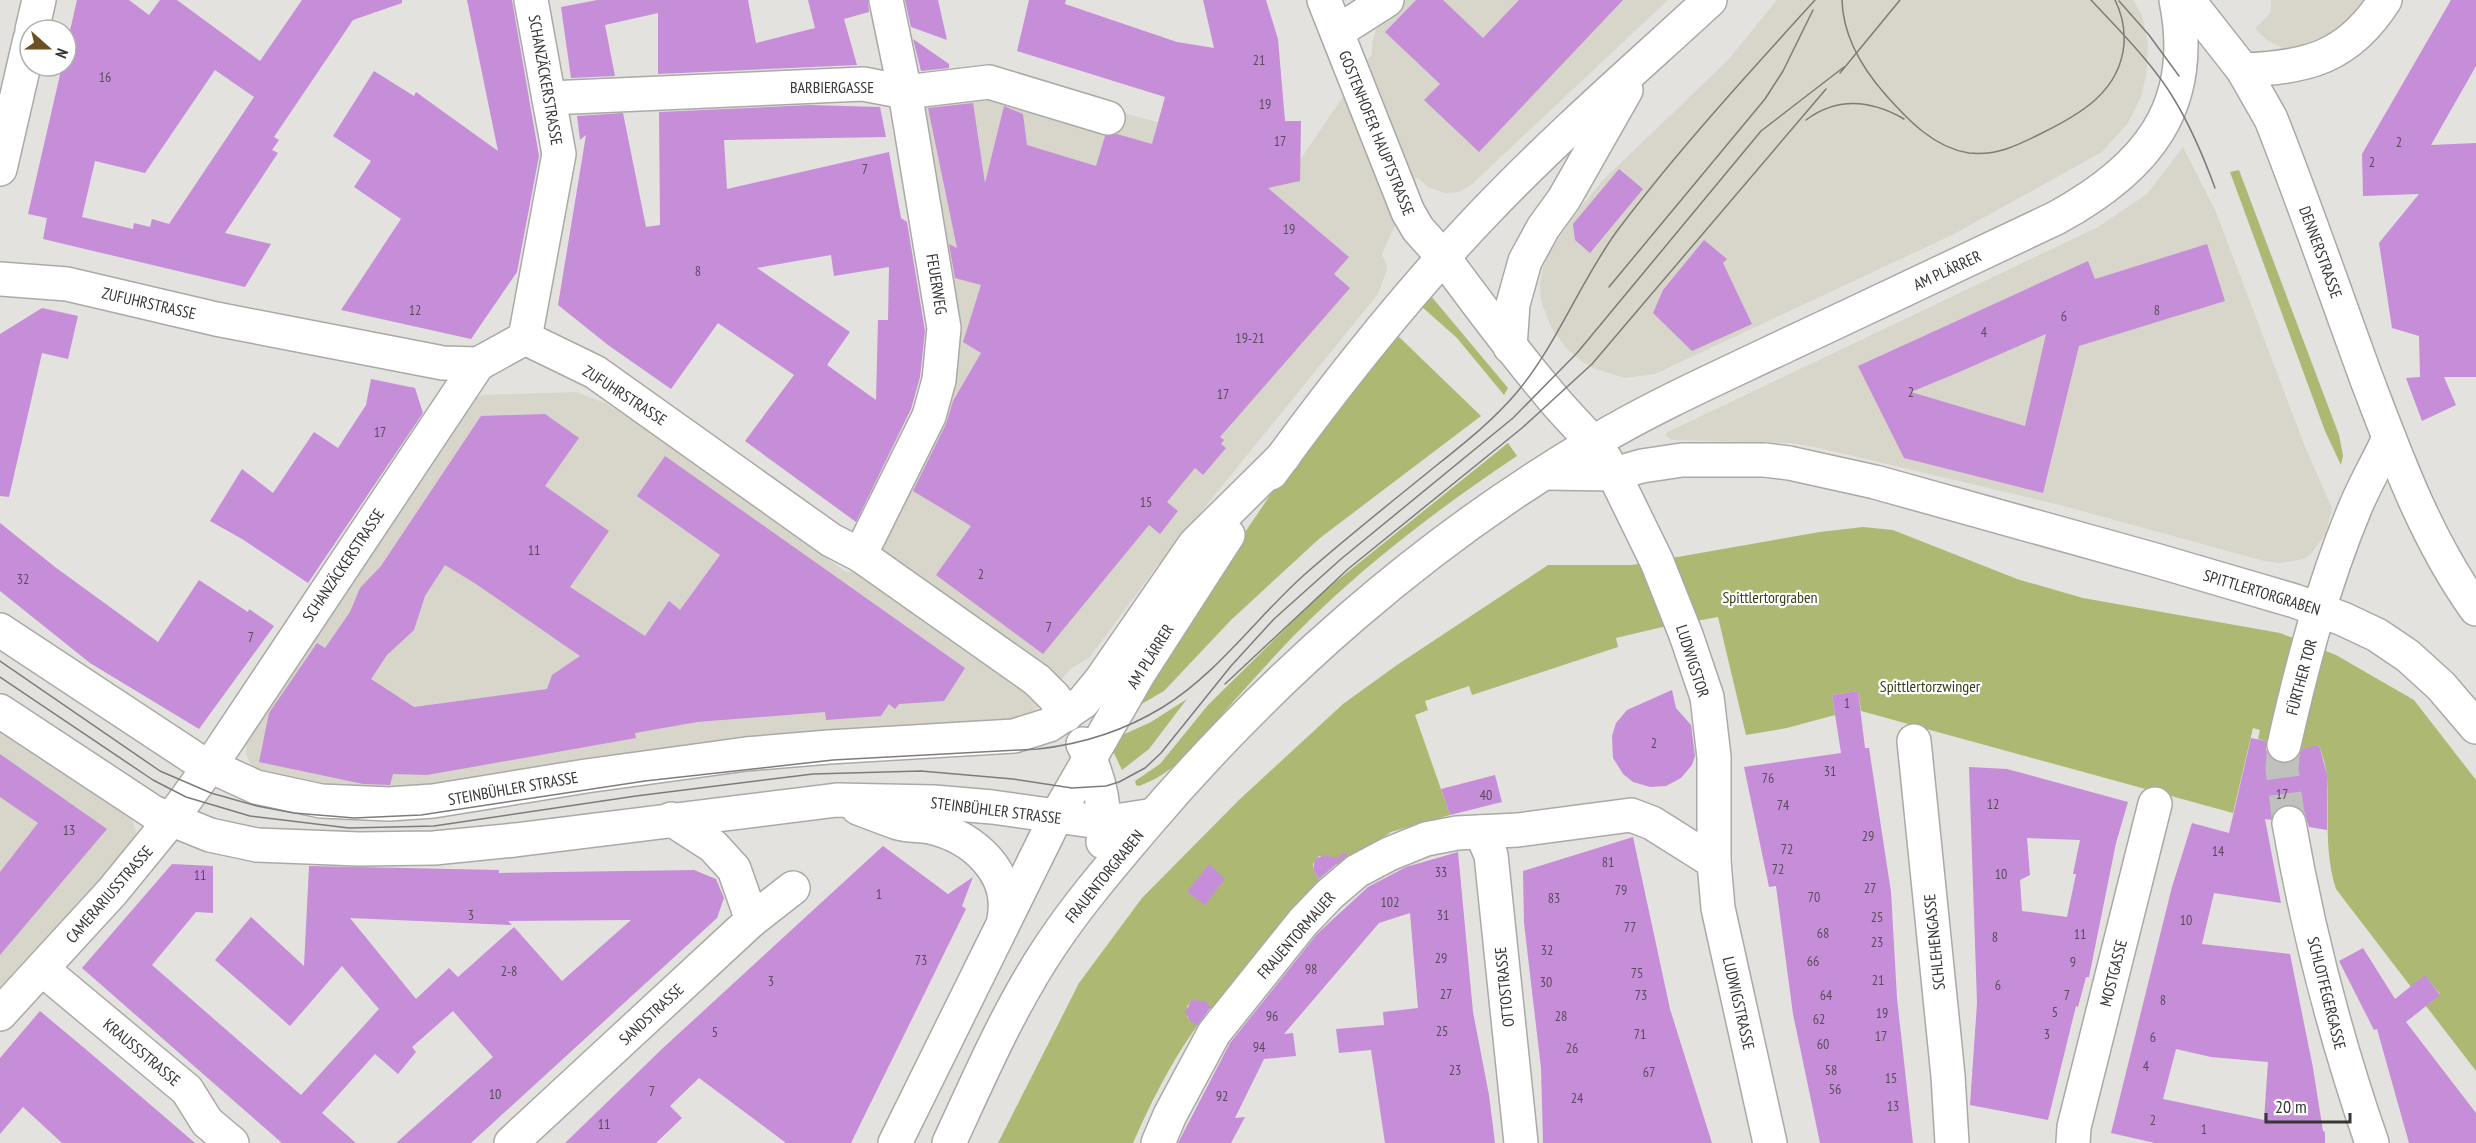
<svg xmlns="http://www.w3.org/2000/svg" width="2476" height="1143" viewBox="0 0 2476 1143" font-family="'PT Sans Narrow',sans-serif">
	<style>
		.built { fill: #d8d5ca }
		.green { fill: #adb973 }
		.building { fill: #c68ed8; fill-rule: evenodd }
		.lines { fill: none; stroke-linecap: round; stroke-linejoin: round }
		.street-tunnel { stroke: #c0c0bc; stroke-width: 33; stroke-dasharray: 33 16; stroke-linecap: butt }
		.street-casing { stroke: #aaa9a6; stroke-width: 36 }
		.secondary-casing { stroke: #aaa9a6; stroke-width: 36 }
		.street { stroke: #fff; stroke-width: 33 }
		.secondary { stroke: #fff; stroke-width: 33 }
		.tram { stroke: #7d7c7a; stroke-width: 1.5 }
		.labels { text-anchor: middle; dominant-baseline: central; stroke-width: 4.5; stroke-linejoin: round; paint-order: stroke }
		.number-label { font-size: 14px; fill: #5a4c5d }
		.street-label { font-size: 16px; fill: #363634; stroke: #fff }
		.park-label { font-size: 16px; fill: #383e16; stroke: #fff }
	</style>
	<rect width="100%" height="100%" fill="#e3e2de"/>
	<!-- built -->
	<g class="built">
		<path d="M1404,0H1668L1471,185L1459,192L1445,193L1428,187L1417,177L1382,254L1387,266L1386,272L1378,294L1157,566L1090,657L1070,669L1041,706L1021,718L998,726L363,794L253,770L246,754L247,738L472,400L482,395L576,392L605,403L646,429L846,572L858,571L936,417L916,97L983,76L1300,160L1372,54V43L1377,27Z"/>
		<path d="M1777,0H2133L2142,15L2148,45L2146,75L2141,97L2128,123L2102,152L1952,235L1655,374L1624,378L1593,368L1581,361L1565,347L1551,327L1541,301L1540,285L1542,270L1550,250L1584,203L1603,180L1727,61Z"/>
		<path d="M2271,0H2364L2350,18L2326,35L2296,47L2283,48L2268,41L2255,29L2271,12Z"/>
		<path d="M2183,147L2216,212L2305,447L2332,508L2326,533L2311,554L2304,559L2280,563L2264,561L2060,505L1819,448L1791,443L1672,440L1666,436L1667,432L1674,429L2098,227L2147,194Z"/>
		<path d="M0,728L125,811L132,819L137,836L135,844L0,995Z"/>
	</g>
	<!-- green -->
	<g class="green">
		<path d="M2239,170L2339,435L2343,455L2341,465L2325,431L2230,172Z"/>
		<path d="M1431,296L1508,388L1504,395L1457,338L1421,306Z"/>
		<path d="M1396,334L1481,416L1320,538L1231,620L1164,691L1133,709L1182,625L1292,463Z"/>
		<path d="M1508,443L1517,456C1448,502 1380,553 1320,610C1289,639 1261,671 1233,702C1204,734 1181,771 1139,786L1136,785L1135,781L1160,764L1208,705L1323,592Z"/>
		<path d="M1863,527L1893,530L2017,579L2083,598L2280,633L2336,655L2414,700L2476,780V1071L2426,1006L2440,994L2425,976L2411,987L2336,889C2324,852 2329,815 2327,777C2326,766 2322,755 2319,745L2304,750L2258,739L2260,730L2253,728L2233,813L1861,711L1858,691L1832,695L1835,715L1787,728L1746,735L1718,617L1658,628L1616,638L1618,647L1472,695L1469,686L1425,701L1428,710L1415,715L1450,815L1391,832L1340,867L1329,856H1319L1313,864V870L1321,882L1290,911L1212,1009L1194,1000L1187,1006V1017L1197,1026C1171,1062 1151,1102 1133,1143H998L1079,983L1142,898L1239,800L1343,704L1397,665L1548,565H1632L1820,532Z"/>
		<path d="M1187,699L1149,749L1122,770L1112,749L1118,737L1151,722Z"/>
	</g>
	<!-- building -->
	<g class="building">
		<path d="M77,0H129L149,15L160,0H177L260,61L302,0H402V3L353,20L274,137L279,140L272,150L278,153L225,233L271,244L245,287L43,239L47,218L28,214L62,66H66V48ZM215,70L254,97L169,224L152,219L150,227L134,223L133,229L82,217L95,161L145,173Z"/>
		<path d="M467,0H512L539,156L517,272L471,339L341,310L401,219L354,187L371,161L333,136L374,71L414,96L416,92L498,151Z"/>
		<path d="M597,0H748L756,43L815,28L808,0H868L869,12L844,19L857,65L658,74V13L605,25L615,76L571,78L561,7Z"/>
		<path d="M905,0H938L947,40L911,27Z"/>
		<path d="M1029,0H1066L1065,4L1177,42L1214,48L1203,0H1266L1278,39L1285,121H1301L1300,181L1268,188L1349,257L1334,274L1350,288L1220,437L1224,440L1221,444L1226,448L1203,475L1195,468L1167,502L1178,511L1160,534L1149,525L1043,654L936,575L971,526L913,491L946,424L953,401L981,353L963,342L981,285L955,278L949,244L957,248L928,108L973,103L985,183L1004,106L1023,114L1027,145L1096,166L1105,136L1117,134L1152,144L1165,97L1017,51Z"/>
		<path d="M1416,0H1443L1483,38L1519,0H1623L1479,152L1424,100L1440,84L1385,32Z"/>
		<path d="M2451,0H2476V66L2431,145L2476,143V377H2444L2456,405L2422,421L2406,378L2420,377L2419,336L2392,328L2379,243L2419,194L2363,196L2362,154Z"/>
		<path d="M913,39L949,64V68L921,71Z"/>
		<path d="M810,105L880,107L886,137L724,140L727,189L889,152L901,218L907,222L925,331L920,377L911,409L856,522L745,441L794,375L718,323L671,389L608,345L558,305L586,135L580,140L577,116L623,113L646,227L660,225L659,112ZM831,255L834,276L889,267L888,320H878L876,400L827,365L850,332L757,268Z"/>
		<path d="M1619,169L1643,189L1590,253L1575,240L1573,224Z"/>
		<path d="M1704,240L1727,259L1723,263L1752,324L1692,351L1653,313L1663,290Z"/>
		<path d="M2207,244L2225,301L2079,346L2043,493L1904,458L1858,366L2088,261L2095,279ZM2046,334L2025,426L1911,392L1957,373Z"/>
		<path d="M42,308L78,316L68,359L42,353L9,497L0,496V334Z"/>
		<path d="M371,379L415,388L423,413L308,583L242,539L210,521L242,469L273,493L314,432L338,448L366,405Z"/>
		<path d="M545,414L579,438L545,486L609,531L570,587L645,636L669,601L680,610L720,555L637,496L665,456L965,668L944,701L899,704L895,709L889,704L881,716L826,720L825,712L697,722L635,733L636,738L427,775L393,774L390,785L363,784L259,762L269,713L317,643L325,648L350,612L360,588L381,566L481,416ZM445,565L476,584L580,656L552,675L547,689L414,707L371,679L387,655L414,630L425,596Z"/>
		<path d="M0,523L55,567L158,642L199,580L248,612L249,609L274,626L199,729L90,663L0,591Z"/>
		<path d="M1672,690L1676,708L1691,725L1695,756L1692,765L1681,778L1666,786L1650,787L1633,782L1623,774L1613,758L1612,736L1616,723L1627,710Z"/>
		<path d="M1858,691L1865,748H1869L1891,892L1897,998L1913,1143H1820L1793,1014L1776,886L1769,887L1744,767L1841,753L1832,695Z"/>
		<path d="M2251,738L2266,741V750L2271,758L2280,763H2290L2298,757L2302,749L2319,745L2327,775V830L2309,827L2304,811L2295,805H2285L2276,809L2271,820L2265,819L2281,903L2214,893L2202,944L2290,954L2313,1068L2323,1131L2325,1132V1143H2155L2111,1133L2172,887L2192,823L2229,833ZM2176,1049L2211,1057L2268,1062L2264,1120L2163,1099Z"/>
		<path d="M0,754L107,829L0,955V872L38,823L0,797Z"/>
		<path d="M1969,767L2007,769L2128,802L2116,843L2089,977H2086L2078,1007L2076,1006L2048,1120L1970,1105L1977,1003ZM2027,838L2080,840L2073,874H2076L2067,917L2022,911L2020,880L2030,875Z"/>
		<path d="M1495,775L1502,802L1450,815L1441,789Z"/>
		<path d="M1633,837L1670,1009L1712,1143H1543L1541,1068L1524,923L1523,871Z"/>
		<path d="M883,846L948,894L973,877L962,906L966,909L851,1143H786L699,1078L670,1106L682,1118L656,1143H565L663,1048Z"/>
		<path d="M1344,852L1347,855L1319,879L1313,870L1315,859L1324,855L1337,858Z"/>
		<path d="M1458,852L1473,1012L1489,1095L1495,1143H1385L1371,1050L1339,1053L1336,1029L1384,1025L1383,1012L1418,1008L1410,913L1379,923L1284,1034L1293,1033L1296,1056L1264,1059L1235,1118L1245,1117L1231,1143H1178L1230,1043L1317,934L1368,887L1406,867Z"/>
		<path d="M172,864L213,866V913L196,912L152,965L301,1095L379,1009L342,966L290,1026L215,960L251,917L304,966L309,866L499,870V873L694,870L716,879L724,898L717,918L471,1143H396L493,1057L453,1011L412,1047L416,1052L398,1074L375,1054L322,1113L356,1143H282L82,968ZM350,918L512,925L508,921L631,920L562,981L514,927L458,977L449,968L416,999Z"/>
		<path d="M1209,864L1225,879L1205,905L1187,892Z"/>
		<path d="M2363,948L2395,999L2425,975L2440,995L2406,1022L2476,1113V1143H2409L2377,1029L2374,1030L2339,961Z"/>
		<path d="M1192,1000L1205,1001L1211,1007L1197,1026L1190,1021L1185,1012Z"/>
		<path d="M40,1011L89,1052L195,1143H62L23,1107L0,1134V1058Z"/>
	</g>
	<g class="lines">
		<!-- street-tunnel -->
		<path class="street-tunnel" d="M2284,745L2282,769L2289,823"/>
		<!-- street casing -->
		<g class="street-casing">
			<g id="street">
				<path d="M1324,0L1408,212L1418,229L1444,258"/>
				<path d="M32,30L39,0"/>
				<path d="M1337,32L1387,0"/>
				<path d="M2243,70C2307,68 2349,57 2385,0"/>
				<path d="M549,98L863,84L905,92L989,82L1108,118"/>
				<path d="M0,169L30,39"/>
				<path d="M0,279L67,284L216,319L443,363L478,364L525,338"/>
				<path d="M525,338L595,372L831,540L860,555L1037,680L1054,697L1066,715"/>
				<path d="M525,338L559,154L531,0"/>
				<path d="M1614,474L1657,562L1686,635L1707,697L1714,757V862L1718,908L1770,1143"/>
				<path d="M860,555L929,416L939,380L944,328L905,92L886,0"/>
				<path d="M1914,741L1948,1076L1952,1143"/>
				<path d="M2284,745C2302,665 2323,585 2355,508C2365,484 2378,462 2389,438"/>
				<path d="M671,819L713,846L734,869L752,920"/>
				<path d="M2289,823C2308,932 2336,1039 2372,1143"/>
				<path d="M1481,832L1491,855L1521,1143"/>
				<path d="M42,969L187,1090L207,1122L232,1143"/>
				<path d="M0,1014L112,892L170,821L217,756L478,364"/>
				<path d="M511,1143L752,920L793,888"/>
				<path d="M1158,1143L1170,1115L1214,1033L1303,922L1330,894L1357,871L1389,854L1426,839L1457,833L1518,830L1631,815L1652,823L1714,862"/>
				<path d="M2073,1143L2074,1127L2155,804"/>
			</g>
		</g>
		<!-- secondary casing -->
		<g class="secondary-casing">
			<g id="secondary">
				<path d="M2188,0L2243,70L2271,119C2305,205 2335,293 2367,380C2397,459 2426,539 2476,609"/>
				<path d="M1444,258C1480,307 1516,355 1555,401C1572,421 1591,438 1606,460"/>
				<path d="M1510,347L1513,304L1525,261L1543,228L1564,199L1626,90"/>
				<path d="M1271,473C1338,381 1409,291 1488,209C1558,136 1635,69 1710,0"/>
				<path d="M1545,473L1614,474L1642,466L1682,460H1764L1789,463L1875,482L2155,560L2295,601L2343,619L2377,635L2408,656L2441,686L2476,727"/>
				<path d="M0,630L197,760L256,787L321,801L389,804L433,801L586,776L746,754L829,747L1014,736L1049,725L1083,702L1101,680L1195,544L1284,456"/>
				<path d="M0,711L153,812L210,835L257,845L359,849L434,848L515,840L837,800L934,802L992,807L1092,821L1122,820L1154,815"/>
				<path d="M1083,744C1099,775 1107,807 1103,842"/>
				<path d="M858,808C871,813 884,818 898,823C908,826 919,825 930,827C973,837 1013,872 1004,919"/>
				<path d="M895,1143L1056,817L1139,673L1228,535"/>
				<path d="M949,1143C980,1076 1010,1006 1051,945C1079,903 1111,866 1143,828C1271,677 1424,542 1594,442C1656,405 1722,376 1787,345C1877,303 1967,260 2056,218C2146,169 2198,107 2176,0"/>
			</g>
		</g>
		<!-- street -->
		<use href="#street" class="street"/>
		<!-- secondary -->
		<use href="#secondary" class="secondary"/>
		<!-- tram -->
		<g class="tram">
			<path d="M1842,0C1843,35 1862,68 1885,94C1907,119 1934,148 1969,153C1997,156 2018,145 2042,133C2081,114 2120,91 2124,44C2125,28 2122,14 2115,0"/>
			<path d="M2091,0C2118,29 2154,65 2174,99C2191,127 2204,158 2215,188"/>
			<path d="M2119,1L2149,35L2179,76"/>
			<path d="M1840,73L1900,0"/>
			<path d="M1806,120C1837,97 1871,100 1904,119"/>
			<path d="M1609,287L1765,99L1783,71L1813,10"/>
			<path d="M0,661L160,771L211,793L257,806L294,813L354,818L421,815L645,781L833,760L1038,749C1083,744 1124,731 1163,707C1217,674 1257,617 1304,575C1346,538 1389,504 1432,469C1462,445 1493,421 1518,391C1558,342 1580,282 1617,231C1678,150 1747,75 1815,0"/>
			<path d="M0,677L153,780L186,797L250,816L349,828L434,826L636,796L813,774L921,771L1013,779L1072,788L1106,786L1119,782L1145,768L1161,753L1231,666L1274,619L1341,559L1513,418L1577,353L1761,131L1844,67"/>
			<path d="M1225,684L1348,569L1522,428L1592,364L1826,89"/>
		</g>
	</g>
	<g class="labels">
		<!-- number labels -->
		<g class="number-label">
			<text x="1259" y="60">21</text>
			<text x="105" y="77">16</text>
			<text x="1265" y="104">19</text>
			<text x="1280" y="141">17</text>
			<text x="2399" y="142">2</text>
			<text x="2372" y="162">2</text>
			<text x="865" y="169">7</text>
			<text x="1289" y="229">19</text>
			<text x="698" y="271">8</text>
			<text x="415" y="310">12</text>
			<text x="2157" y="310">8</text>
			<text x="2064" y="316">6</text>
			<text x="1984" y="332">4</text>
			<text x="1250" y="338">19-21</text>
			<text x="1911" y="392">2</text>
			<text x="1223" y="394">17</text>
			<text x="380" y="432">17</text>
			<text x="1146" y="502">15</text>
			<text x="534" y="550">11</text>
			<text x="981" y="574">2</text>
			<text x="23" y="579">32</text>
			<text x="1049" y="627">7</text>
			<text x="251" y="637">7</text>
			<text x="1847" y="703">1</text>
			<text x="1654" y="743">2</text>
			<text x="1830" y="771">31</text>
			<text x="1768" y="778">76</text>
			<text x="2282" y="794">17</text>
			<text x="1486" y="795">40</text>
			<text x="1993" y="804">12</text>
			<text x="1783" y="805">74</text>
			<text x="69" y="830">13</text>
			<text x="1868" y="836">29</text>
			<text x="1787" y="849">72</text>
			<text x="2218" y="851">14</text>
			<text x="1608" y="862">81</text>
			<text x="1778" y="869">72</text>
			<text x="1441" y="872">33</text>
			<text x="2001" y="874">10</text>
			<text x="200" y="875">11</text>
			<text x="1870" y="888">27</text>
			<text x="1621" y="890">79</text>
			<text x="879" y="894">1</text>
			<text x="1814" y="897">70</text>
			<text x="1554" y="898">83</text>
			<text x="1390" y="902">102</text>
			<text x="471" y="915">3</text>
			<text x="1443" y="915">31</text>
			<text x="1877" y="917">25</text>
			<text x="2186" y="920">10</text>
			<text x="1630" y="927">77</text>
			<text x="1823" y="933">68</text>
			<text x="2080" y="934">11</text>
			<text x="1995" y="937">8</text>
			<text x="1877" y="942">23</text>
			<text x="1547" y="950">32</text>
			<text x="1441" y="958">29</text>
			<text x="921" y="960">73</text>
			<text x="1813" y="961">66</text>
			<text x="2073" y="962">9</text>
			<text x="1311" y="969">98</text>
			<text x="509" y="971">2-8</text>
			<text x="1637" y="973">75</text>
			<text x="1878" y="980">21</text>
			<text x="771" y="981">3</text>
			<text x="1546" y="982">30</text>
			<text x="1998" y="985">6</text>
			<text x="1446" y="994">27</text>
			<text x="1641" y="995">73</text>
			<text x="1826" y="995">64</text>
			<text x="2067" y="995">7</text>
			<text x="2163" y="1000">8</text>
			<text x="2055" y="1012">5</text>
			<text x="1882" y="1013">19</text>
			<text x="1272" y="1016">96</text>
			<text x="1561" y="1016">28</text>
			<text x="1819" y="1019">62</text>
			<text x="1442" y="1031">25</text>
			<text x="715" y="1032">5</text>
			<text x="1640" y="1034">71</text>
			<text x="2047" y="1034">3</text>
			<text x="1881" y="1036">17</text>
			<text x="2153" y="1037">6</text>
			<text x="1823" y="1044">60</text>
			<text x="1259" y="1047">94</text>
			<text x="1572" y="1048">26</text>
			<text x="2146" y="1066">4</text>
			<text x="1455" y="1070">23</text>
			<text x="1831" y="1070">58</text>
			<text x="1649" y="1072">67</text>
			<text x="1891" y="1078">15</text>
			<text x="1835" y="1089">56</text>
			<text x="652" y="1091">7</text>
			<text x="495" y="1094">10</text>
			<text x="1222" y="1096">92</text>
			<text x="1577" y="1098">24</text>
			<text x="1893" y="1106">13</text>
			<text x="2153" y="1120">2</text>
			<text x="604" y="1124">11</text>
			<text x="2204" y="1129">1</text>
		</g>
		<!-- street labels -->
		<g class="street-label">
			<text transform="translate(546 80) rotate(80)">SCHANZÄCKERSTRASSE</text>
			<text x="832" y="87">BARBIERGASSE</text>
			<text transform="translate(1377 133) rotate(68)">GOSTENHOFER HAUPTSTRASSE</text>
			<text transform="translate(2321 252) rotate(70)">DENNERSTRASSE</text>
			<text transform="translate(1947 270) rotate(-25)">AM PLÄRRER</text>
			<text transform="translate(937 284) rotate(81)">FEUERWEG</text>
			<text transform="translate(149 303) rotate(13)">ZUFUHRSTRASSE</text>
			<text transform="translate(625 395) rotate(33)">ZUFUHRSTRASSE</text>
			<text transform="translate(343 565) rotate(-56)">SCHANZÄCKERSTRASSE</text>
			<text transform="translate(2262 592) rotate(17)">SPITTLERTORGRABEN</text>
			<text transform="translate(1150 656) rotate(-58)">AM PLÄRRER</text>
			<text transform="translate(1693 661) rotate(72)">LUDWIGSTOR</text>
			<text transform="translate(2301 677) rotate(-75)">FÜRTHER TOR</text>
			<text transform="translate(513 788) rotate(-10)">STEINBÜHLER STRASSE</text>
			<text transform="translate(996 810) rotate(7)">STEINBÜHLER STRASSE</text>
			<text transform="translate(1104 876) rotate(-51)">FRAUENTORGRABEN</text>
			<text transform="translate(109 894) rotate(-49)">CAMERARIUSSTRASSE</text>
			<text transform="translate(1296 935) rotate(-49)">FRAUENTORMAUER</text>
			<text transform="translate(1934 942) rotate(-96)">SCHLEHENGASSE</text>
			<text transform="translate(2113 973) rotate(-76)">MOSTGASSE</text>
			<text transform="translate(1504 987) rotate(-96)">OTTOSTRASSE</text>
			<text transform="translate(2327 993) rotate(76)">SCHLOTFEGERGASSE</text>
			<text transform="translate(1739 1003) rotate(77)">LUDWIGSTRASSE</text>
			<text transform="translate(651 1014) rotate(-43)">SANDSTRASSE</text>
			<text transform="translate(142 1052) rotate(40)">KRAUSSSTRASSE</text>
		</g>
		<!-- park labels -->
		<g class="park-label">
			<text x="1770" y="597">Spittlertorgraben</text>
			<text x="1930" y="686">Spittlertorzwinger</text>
		</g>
	</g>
	<!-- north arrow -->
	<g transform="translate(48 48) rotate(111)"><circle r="28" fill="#ffffff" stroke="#afafae" stroke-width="1.5"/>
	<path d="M0-4.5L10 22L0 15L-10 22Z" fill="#6c5023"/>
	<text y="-9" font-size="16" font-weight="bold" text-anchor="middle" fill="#363634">N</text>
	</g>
	<!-- scale -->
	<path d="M2266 1113v9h84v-9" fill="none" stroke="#363634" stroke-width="3"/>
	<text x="2275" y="1113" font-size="18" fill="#363634" stroke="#ffffff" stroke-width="4.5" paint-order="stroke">20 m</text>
</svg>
